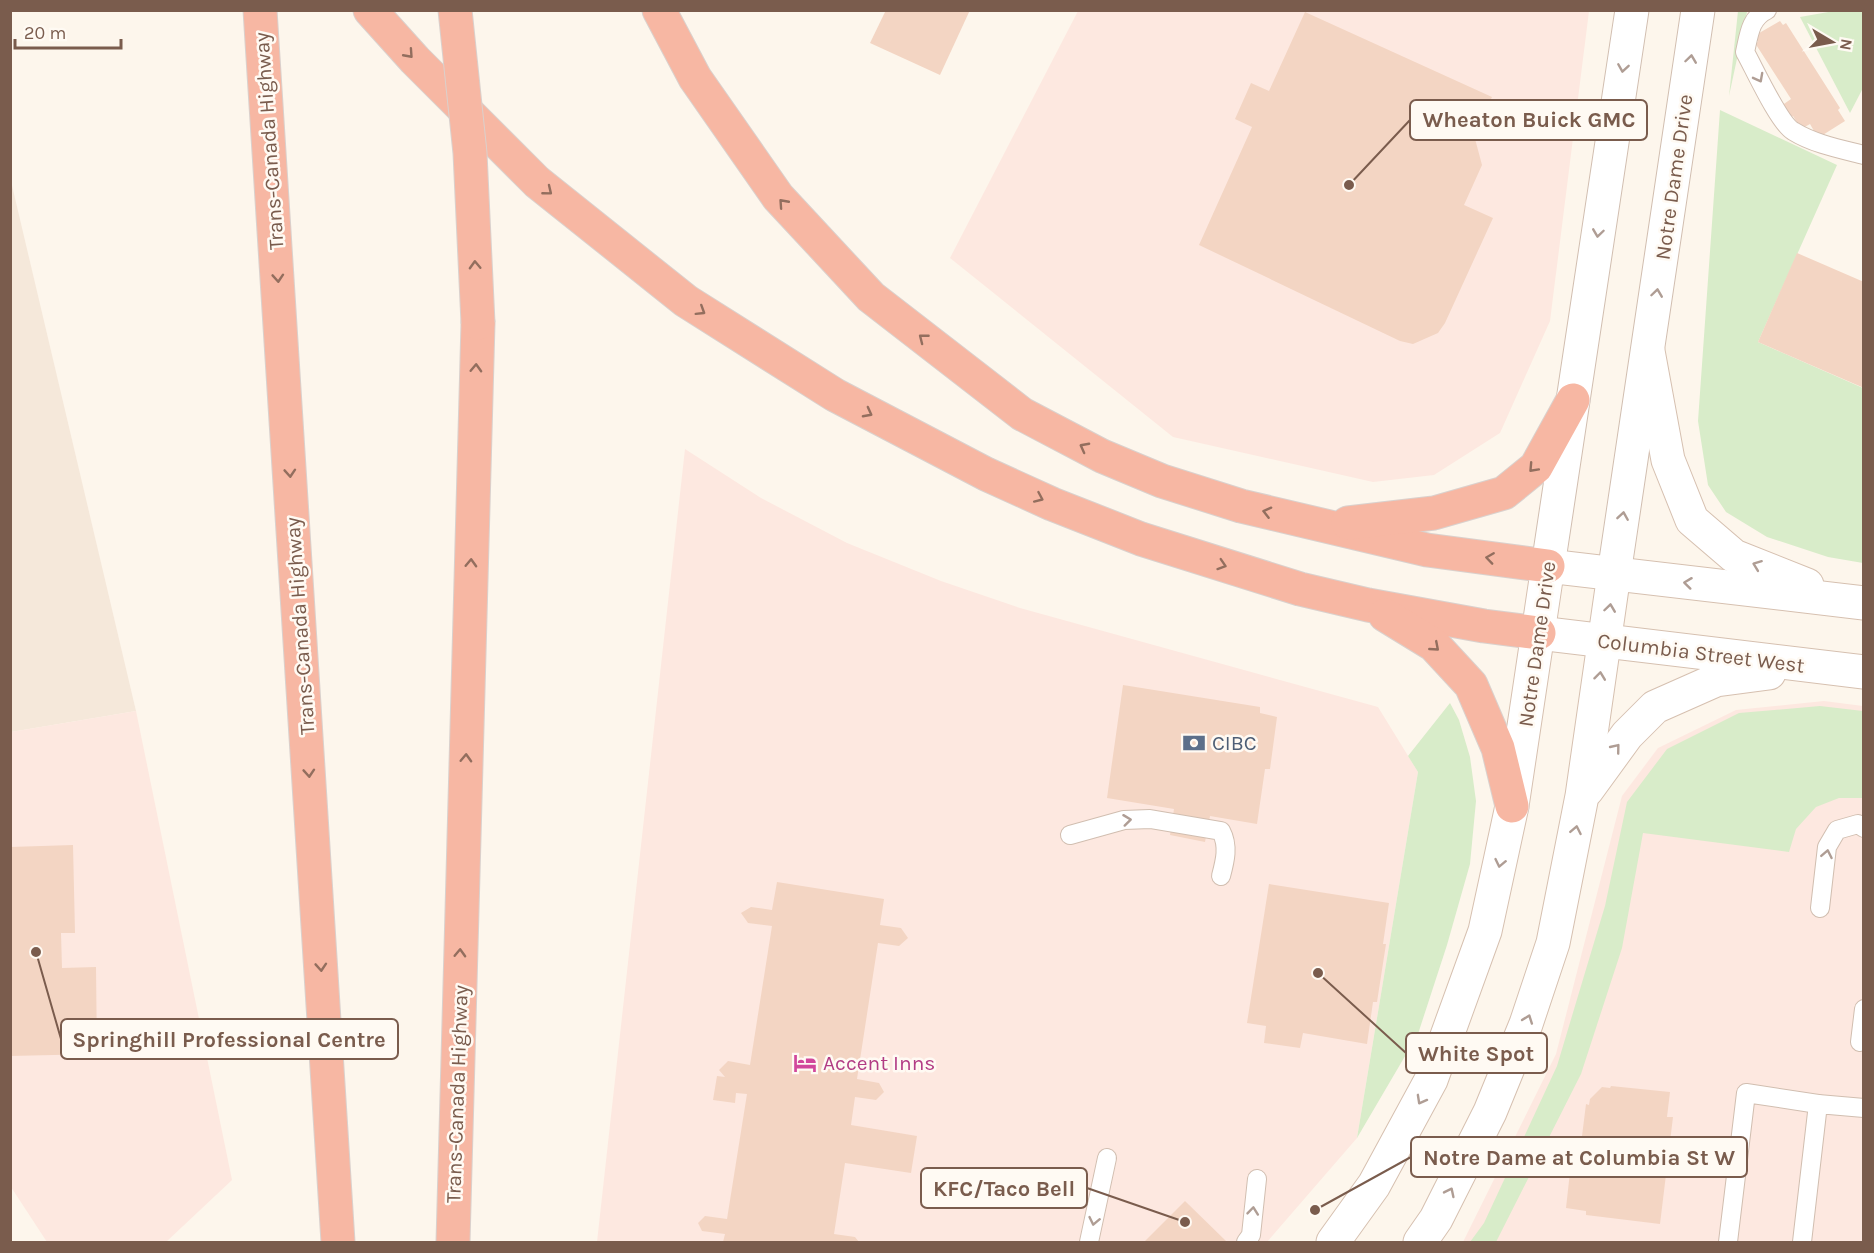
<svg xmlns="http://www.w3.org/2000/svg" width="1874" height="1253" viewBox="0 0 1874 1253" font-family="Karla,sans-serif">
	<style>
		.residential { fill: #f5e8da }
		.commercial { fill: #fde8e0 }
		.green { fill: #d8ecc9 }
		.building { fill: #f3d5c3 }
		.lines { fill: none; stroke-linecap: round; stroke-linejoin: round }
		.service-casing { stroke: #d1beb0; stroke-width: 20 }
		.tertiary-casing { stroke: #d1beb0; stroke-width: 35 }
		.secondary-casing { stroke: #d6c0b0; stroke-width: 35 }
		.motorway-casing { stroke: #dad1cd; stroke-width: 35 }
		.service { stroke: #fff; stroke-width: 18 }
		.tertiary { stroke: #fff; stroke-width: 33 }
		.secondary { stroke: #fff; stroke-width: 33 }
		.motorway { stroke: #f7b7a3; stroke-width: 33 }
		.motorway-bridge-casing { stroke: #dad1cd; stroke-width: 35; stroke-linecap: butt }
		.motorway-bridge { stroke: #f7b7a3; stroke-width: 33 }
		.oneway { stroke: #936e5e }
		.oneway2 { stroke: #af9d94 }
		.labels { text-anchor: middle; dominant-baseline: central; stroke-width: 5; stroke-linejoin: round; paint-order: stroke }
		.street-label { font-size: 21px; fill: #7a5c4d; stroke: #fffaf3 }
		.service-label { font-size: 21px; fill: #4e5e75; stroke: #fffaf3; text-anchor: start }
		.hotel-label { font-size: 21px; fill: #b23c85; stroke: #fffaf3; text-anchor: start }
		.leader { fill: none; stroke: #7a5c4d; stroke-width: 2 }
		.callout-dot { fill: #7a5c4d; stroke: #fffaf3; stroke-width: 2 }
		.callout { fill: #fffaf3; stroke: #7a5c4d; stroke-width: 2 }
		.callout-label { font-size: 22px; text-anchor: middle; font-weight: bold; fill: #7a5c4d }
	</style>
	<rect width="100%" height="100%" fill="#fdf6ec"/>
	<!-- residential -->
	<path class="residential" d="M10,177L136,711L11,732H10Z"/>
	<!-- commercial -->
	<g class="commercial">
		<path d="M1078,11H1589L1550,321L1500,433L1434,475L1373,482L1173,437L950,258Z"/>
		<path d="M685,449L761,498L847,543L941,581L1020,608L1378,707L1418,772L1357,1138L1267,1242H597Z"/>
		<path d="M1824,701L1863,706V1242H1463L1556,1054L1622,796L1658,748L1736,710Z"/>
		<path d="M136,711L232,1180L166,1242H47L11,1187V732Z"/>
	</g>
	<!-- green -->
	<g class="green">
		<path d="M1738,11H1749L1747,12L1729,96Z"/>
		<path d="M1834,11H1863V88L1850,113L1800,17Z"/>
		<path d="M1720,110L1837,165L1758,342L1863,388V563L1828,557L1767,537L1726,512L1708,485L1698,421Z"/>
		<path d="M1450,703L1459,720L1470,757L1476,801L1470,864L1447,945L1418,1034L1357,1138L1418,772L1408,756Z"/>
		<path d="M1820,706L1863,711V798H1839L1816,807L1796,829L1789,852L1643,833L1622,948L1581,1074L1496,1242H1470L1484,1223L1557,1066L1605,906L1627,802L1667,749L1739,713Z"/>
	</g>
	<!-- building -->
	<g class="building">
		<path d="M886,10H970L940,75L870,43Z"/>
		<path d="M1305,12L1492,97L1474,135L1482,165L1464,205L1493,218L1445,323L1438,333L1413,344L1400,341L1199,245L1252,127L1235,119L1251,83L1269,91Z"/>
		<path d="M1780,21L1783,25L1786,23L1840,108L1838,110L1845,121L1818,138L1810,124L1801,129L1793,116L1789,119L1781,106L1791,99L1755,43L1758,42L1754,36Z"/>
		<path d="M1797,253L1864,282V388L1758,342Z"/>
		<path d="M1123,685L1260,707V713L1277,717L1270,769H1265L1257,824L1210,816L1205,842L1170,835L1174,809L1107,798Z"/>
		<path d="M73,845L75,933H61L62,968L96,967L97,1054L10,1056V937H12L10,934V847Z"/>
		<path d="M777,882L884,899L880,925L901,928L908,938L899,946L878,943L857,1079L879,1083L884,1092L876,1100L855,1097L851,1125L917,1136L911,1173L845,1163L834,1234L855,1237L859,1242H723L725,1234L702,1231L698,1223L705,1216L727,1219L747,1094L736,1093L735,1103L713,1100L717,1076L725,1077L719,1070L728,1061L750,1065L772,926L748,923L741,913L751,907L772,910Z"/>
		<path d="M1269,884L1389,903L1383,944H1386L1377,1002H1373L1367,1044L1303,1033L1300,1048L1264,1043L1266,1026L1247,1023Z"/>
		<path d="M1611,1086L1670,1092L1667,1117H1673L1660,1224L1586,1215V1211L1566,1208L1574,1136H1582L1586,1104L1589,1105L1590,1099L1602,1087L1610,1088Z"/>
		<path d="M1185,1201L1227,1242H1144Z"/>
	</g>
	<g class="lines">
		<!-- service casing -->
		<g class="service-casing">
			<g id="service">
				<path d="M1767,10C1750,18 1749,35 1745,52C1754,68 1779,123 1793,131C1814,144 1840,149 1864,155"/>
				<path d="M1070,835L1124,820L1150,819L1221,831C1229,846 1225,861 1221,876"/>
				<path d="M1820,908L1827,847L1837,830L1858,824L1864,828"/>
				<path d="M1860,1042L1864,1009"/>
				<path d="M1089,1242L1107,1158"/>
				<path d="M1246,1242L1251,1235L1257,1179"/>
				<path d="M1728,1242L1746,1093L1818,1104"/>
				<path d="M1802,1242L1818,1104L1864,1108"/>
			</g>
		</g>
		<!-- tertiary casing -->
		<g class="tertiary-casing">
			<g id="tertiary">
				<path d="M1548,566L1632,10"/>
				<path d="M1614,574L1698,10"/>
			</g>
		</g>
		<!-- secondary casing -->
		<g class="secondary-casing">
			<g id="secondary">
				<path d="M1648,351L1668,460L1692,520L1734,556L1807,585"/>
				<path d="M1539,633L1864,672"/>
				<path d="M1587,790L1627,735L1655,707L1716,680L1769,673"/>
				<path d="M1333,1242L1374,1185L1431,1080L1485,931L1512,806L1548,566L1864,603"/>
				<path d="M1420,1242L1436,1219L1490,1112L1526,1024L1553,943L1582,796L1614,574"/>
			</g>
		</g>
		<!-- motorway casing -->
		<g class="motorway-casing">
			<g id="motorway">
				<path d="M260,10L338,1242"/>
				<path d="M370,10L415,60L537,182L686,301L835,395L986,474L1052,504L1141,539L1300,589L1368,605L1484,626L1539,633"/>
				<path d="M659,10L695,78L778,197L871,297L1022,414L1102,456L1162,481L1241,506L1427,550L1548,566"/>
				<path d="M1348,523L1434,513L1504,493L1536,467L1573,400"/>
				<path d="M1385,615L1434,645L1471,685L1498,748L1512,806"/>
				<path d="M453,1242L478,323"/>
			</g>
		</g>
		<!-- service -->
		<use href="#service" class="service"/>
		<!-- tertiary -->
		<use href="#tertiary" class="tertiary"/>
		<!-- secondary -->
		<use href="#secondary" class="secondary"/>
		<!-- motorway -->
		<use href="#motorway" class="motorway"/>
		<!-- motorway-bridge casing -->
		<g class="motorway-bridge-casing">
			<path id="motorway-bridge" d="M455,10L470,153L478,323"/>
		</g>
		<!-- motorway-bridge -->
		<use href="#motorway-bridge" class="motorway-bridge"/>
	</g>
	<!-- one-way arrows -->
	<defs><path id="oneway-chevron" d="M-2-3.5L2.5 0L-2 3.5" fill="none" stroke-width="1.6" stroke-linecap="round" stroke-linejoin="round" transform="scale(1.5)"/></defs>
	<g class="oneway">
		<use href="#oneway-chevron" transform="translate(409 54) rotate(48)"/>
		<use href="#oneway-chevron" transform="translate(548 191) rotate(39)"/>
		<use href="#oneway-chevron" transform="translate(783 203) rotate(-132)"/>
		<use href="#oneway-chevron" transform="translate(475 265) rotate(-92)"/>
		<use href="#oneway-chevron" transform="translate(278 278) rotate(86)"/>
		<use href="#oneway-chevron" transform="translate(701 311) rotate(32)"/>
		<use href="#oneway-chevron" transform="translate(923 338) rotate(-142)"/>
		<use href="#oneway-chevron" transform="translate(476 368) rotate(-88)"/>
		<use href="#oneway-chevron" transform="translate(868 413) rotate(28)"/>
		<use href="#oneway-chevron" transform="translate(1084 447) rotate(-152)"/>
		<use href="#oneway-chevron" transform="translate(1533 468) rotate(133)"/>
		<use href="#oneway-chevron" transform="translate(290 473) rotate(86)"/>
		<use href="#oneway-chevron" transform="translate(1039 498) rotate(24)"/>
		<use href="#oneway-chevron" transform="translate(1267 512) rotate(-166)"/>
		<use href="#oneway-chevron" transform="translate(1490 558) rotate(-172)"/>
		<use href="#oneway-chevron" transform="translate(471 563) rotate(-88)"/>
		<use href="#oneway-chevron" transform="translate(1222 565) rotate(18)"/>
		<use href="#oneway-chevron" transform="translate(1435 647) rotate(41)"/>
		<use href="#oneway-chevron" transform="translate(466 758) rotate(-88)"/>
		<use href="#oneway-chevron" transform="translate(309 773) rotate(86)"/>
		<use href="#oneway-chevron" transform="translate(460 953) rotate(-88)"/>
		<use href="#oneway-chevron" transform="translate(321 967) rotate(86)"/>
	</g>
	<g class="oneway2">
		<use href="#oneway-chevron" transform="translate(1691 59) rotate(-82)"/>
		<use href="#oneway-chevron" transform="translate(1623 68) rotate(99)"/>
		<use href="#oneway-chevron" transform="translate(1759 78) rotate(62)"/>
		<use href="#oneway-chevron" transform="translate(1598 233) rotate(98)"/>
		<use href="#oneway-chevron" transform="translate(1657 293) rotate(-82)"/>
		<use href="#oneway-chevron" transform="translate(1623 516) rotate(-81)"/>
		<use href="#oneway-chevron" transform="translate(1757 565) rotate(-159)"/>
		<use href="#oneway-chevron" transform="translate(1688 583) rotate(-173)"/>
		<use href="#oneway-chevron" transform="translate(1610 608) rotate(-82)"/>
		<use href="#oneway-chevron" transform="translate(1600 676) rotate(-83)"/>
		<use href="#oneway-chevron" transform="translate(1616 748) rotate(-51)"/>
		<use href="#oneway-chevron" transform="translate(1127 820) rotate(-7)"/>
		<use href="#oneway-chevron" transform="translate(1576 830) rotate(-79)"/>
		<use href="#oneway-chevron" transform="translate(1827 854) rotate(-79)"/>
		<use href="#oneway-chevron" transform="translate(1500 863) rotate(102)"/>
		<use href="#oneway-chevron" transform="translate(1528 1019) rotate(-70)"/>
		<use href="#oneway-chevron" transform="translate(1421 1100) rotate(119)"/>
		<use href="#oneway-chevron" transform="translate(1450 1192) rotate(-64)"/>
		<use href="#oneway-chevron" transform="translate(1253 1211) rotate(-84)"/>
		<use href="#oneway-chevron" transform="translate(1094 1221) rotate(102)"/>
	</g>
	<!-- icons -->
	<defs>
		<g id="bank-bare" transform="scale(1.8)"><path d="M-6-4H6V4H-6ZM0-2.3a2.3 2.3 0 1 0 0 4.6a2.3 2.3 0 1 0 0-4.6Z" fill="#5c6f8a" stroke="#fffaf3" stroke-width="2.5" paint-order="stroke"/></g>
		<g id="hotel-bare" transform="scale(1.8)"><path d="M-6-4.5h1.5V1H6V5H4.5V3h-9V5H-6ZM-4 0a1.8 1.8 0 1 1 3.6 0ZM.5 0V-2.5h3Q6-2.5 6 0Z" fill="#d1479c" stroke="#fffaf3" stroke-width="2.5" paint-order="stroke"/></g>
	</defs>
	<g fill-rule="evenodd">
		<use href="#bank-bare" x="1194" y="743"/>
		<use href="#hotel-bare" x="805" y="1063"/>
	</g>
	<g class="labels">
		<!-- street labels -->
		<g class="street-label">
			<text transform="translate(269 141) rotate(-94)">Trans-Canada Highway</text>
			<text transform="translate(1674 177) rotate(-82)">Notre Dame Drive</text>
			<text transform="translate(300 626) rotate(-94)">Trans-Canada Highway</text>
			<text transform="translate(1537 644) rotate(-82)">Notre Dame Drive</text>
			<text transform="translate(1701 653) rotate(7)">Columbia Street West</text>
			<text transform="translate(457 1094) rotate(-88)">Trans-Canada Highway</text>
		</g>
		<!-- service labels -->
		<g class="service-label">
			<text x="1212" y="743">CIBC</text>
		</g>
		<!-- hotel labels -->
		<g class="hotel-label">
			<text x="823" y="1063">Accent Inns</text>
		</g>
	</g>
	<!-- callouts -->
	<path class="leader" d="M1349 185L1410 120M36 952L61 1039M1318 973L1406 1053M1315 1210L1411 1157M1185 1222L1087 1188"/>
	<g class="callout-dot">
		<circle cx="1349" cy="185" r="6"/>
		<circle cx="36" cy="952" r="6"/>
		<circle cx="1318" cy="973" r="6"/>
		<circle cx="1315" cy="1210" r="6"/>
		<circle cx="1185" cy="1222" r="6"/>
	</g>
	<g class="callout">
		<rect x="1410" y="100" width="237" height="40" rx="6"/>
		<rect x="61" y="1019" width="337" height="40" rx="6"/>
		<rect x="1406" y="1033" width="141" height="40" rx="6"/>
		<rect x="1411" y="1137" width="336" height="40" rx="6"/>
		<rect x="921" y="1168" width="166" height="40" rx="6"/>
	</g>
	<g class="callout-label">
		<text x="1529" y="127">Wheaton Buick GMC</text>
		<text x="229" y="1047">Springhill Professional Centre</text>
		<text x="1476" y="1061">White Spot</text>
		<text x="1579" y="1165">Notre Dame at Columbia St W</text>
		<text x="1004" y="1196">KFC/Taco Bell</text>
	</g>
	<!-- border -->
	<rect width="1874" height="1253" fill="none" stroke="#7a5c4d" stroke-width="24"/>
	<!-- north arrow -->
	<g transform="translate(1832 42) rotate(100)" stroke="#fffaf3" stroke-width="4.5" paint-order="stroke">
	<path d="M0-4.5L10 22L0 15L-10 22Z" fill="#7a5c4d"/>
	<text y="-9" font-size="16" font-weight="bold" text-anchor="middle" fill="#7a5c4d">N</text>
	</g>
	<!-- scale -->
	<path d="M15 39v9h106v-9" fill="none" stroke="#7a5c4d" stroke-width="3"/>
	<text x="24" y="39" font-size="18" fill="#7a5c4d" stroke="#fffaf3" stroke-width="4.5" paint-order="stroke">20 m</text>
</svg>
